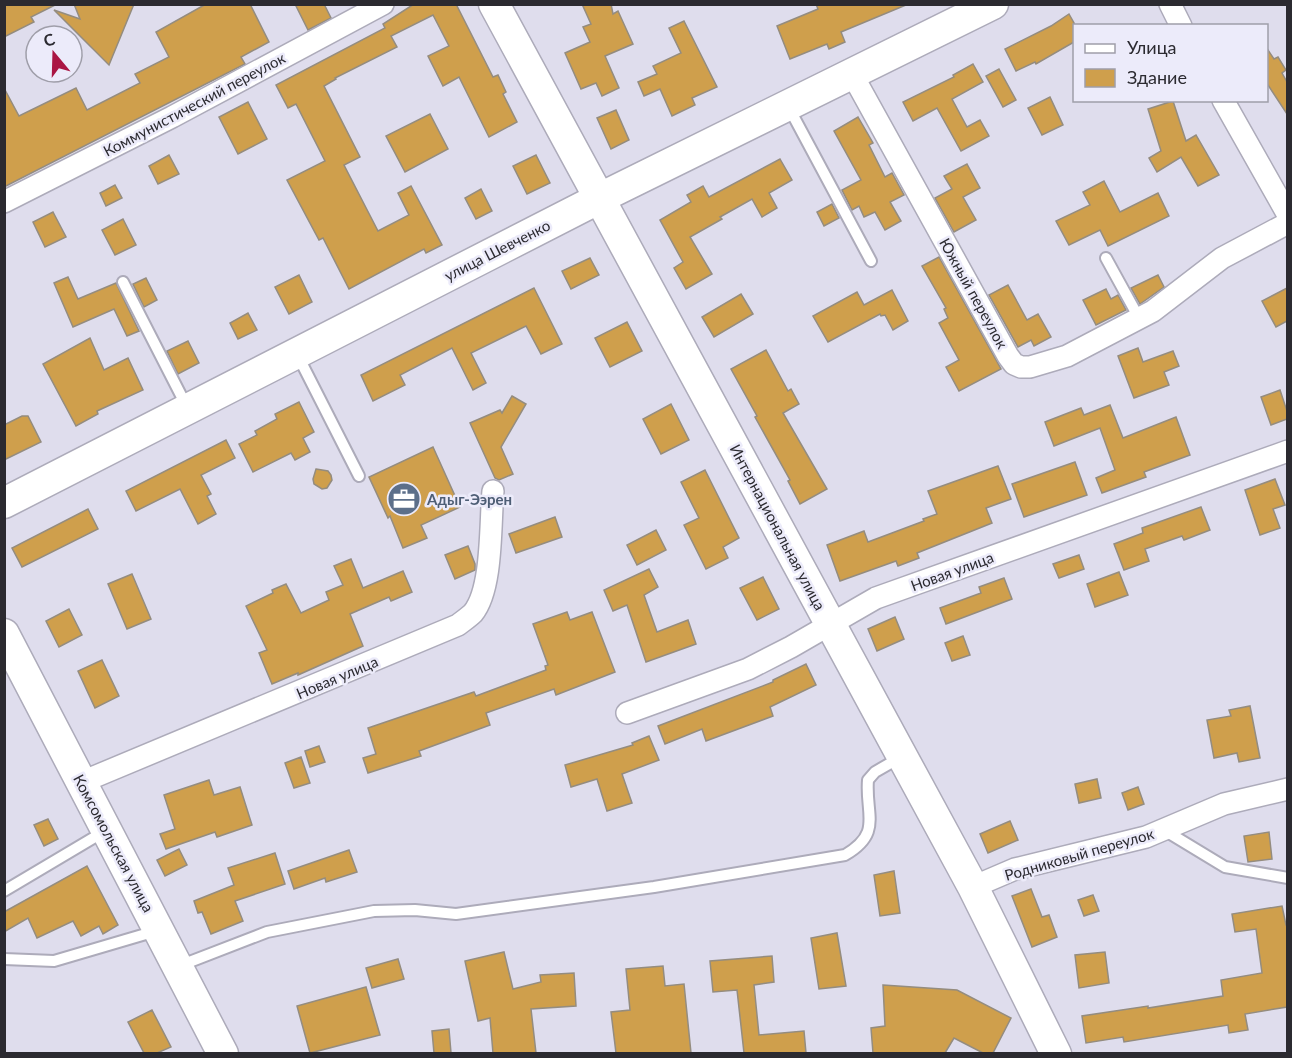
<svg xmlns="http://www.w3.org/2000/svg" width="1292" height="1058" viewBox="0 0 1292 1058" font-family="Lato,sans-serif">
	<style>
		.building { fill: #cf9f4c; stroke: #948c7f; stroke-width: 1.5 }
		.lines { fill: none; stroke-linecap: round; stroke-linejoin: round }
		.lane-casing { stroke: #adabba; stroke-width: 14 }
		.street-casing { stroke: #adabba; stroke-width: 24 }
		.secondary-casing { stroke: #adabba; stroke-width: 33 }
		.lane { stroke: #fff; stroke-width: 10 }
		.street { stroke: #fff; stroke-width: 21 }
		.secondary { stroke: #fff; stroke-width: 30 }
		.labels { text-anchor: middle; dominant-baseline: central; stroke-width: 5; stroke-linejoin: round; paint-order: stroke }
		.street-label { font-size: 15px; fill: #2b2a30; stroke: #ecebfa }
		.service-label { font-size: 15px; font-weight: bold; fill: #4e5e75; stroke: #ecebfa; text-anchor: start }
	</style>
	<rect width="100%" height="100%" fill="#dfdded"/>
	<!-- building -->
	<g class="building">
		<path d="M4,4H57L31,17L34,22L4,37Z"/>
		<path d="M74,4H134L109,65L54,10L80,19Z"/>
		<path d="M206,4H250L269,42L241,57L245,64L4,187V88L19,116L76,88L87,110L140,83L135,74L169,57L156,32Z"/>
		<path d="M295,4H324L331,18L308,30Z"/>
		<path d="M414,4H456L493,77L498,75L506,92L503,94L517,122L489,137L459,77L443,86L428,56L449,46L433,15L391,36L397,47L335,78L336,79L324,86L360,157L344,165L378,231L409,215L398,193L411,186L442,245L426,253L424,249L349,289L323,238L319,240L287,180L325,161L296,104L288,108L276,85L385,28L383,24Z"/>
		<path d="M582,4H611L613,14L618,11L633,44L605,56L619,88L602,96L596,83L581,89L565,53L590,42L583,27L591,24Z"/>
		<path d="M816,4H906V5L841,32L845,42L829,49L827,44L790,59L777,26L818,9Z"/>
		<path d="M1069,14L1074,23V42L1036,64L1035,62L1016,71L1005,49L1051,26Z"/>
		<path d="M684,21L717,87L692,98L695,105L672,116L660,89L644,96L638,82L657,74L653,66L681,53L669,28Z"/>
		<path d="M1266,47L1274,59L1278,57L1286,70L1282,73L1287,82V114L1266,82Z"/>
		<path d="M973,64L983,82L952,99L967,127L980,120L989,136L961,151L937,108L913,121L903,102L954,77L953,75Z"/>
		<path d="M999,69L1016,100L1003,107L986,76Z"/>
		<path d="M1050,97L1063,125L1042,135L1028,108Z"/>
		<path d="M1173,101L1186,141L1196,135L1219,175L1198,186L1181,157L1157,172L1149,158L1161,151L1148,109Z"/>
		<path d="M248,102L267,139L238,154L219,117Z"/>
		<path d="M616,110L629,140L611,149L597,118Z"/>
		<path d="M430,114L448,149L405,172L386,136Z"/>
		<path d="M858,117L873,143L869,145L885,177L892,173L904,195L890,202L901,221L885,230L875,212L864,217L859,206L852,210L842,190L861,180L834,131Z"/>
		<path d="M169,155L179,174L158,184L149,166Z"/>
		<path d="M536,155L550,183L527,194L513,166Z"/>
		<path d="M780,159L792,180L769,193L777,208L762,217L752,199L720,217L722,219L690,237L712,274L686,289L674,268L683,262L660,220L691,202L687,195L703,186L709,197Z"/>
		<path d="M967,164L980,188L963,197L976,220L954,232L935,198L952,189L944,176Z"/>
		<path d="M1104,181L1120,212L1158,193L1169,216L1108,246L1100,230L1069,245L1056,221L1090,205L1083,192Z"/>
		<path d="M115,185L122,198L106,206L100,193Z"/>
		<path d="M481,189L492,211L476,219L465,198Z"/>
		<path d="M832,204L839,218L824,226L817,212Z"/>
		<path d="M53,212L66,237L45,247L33,222Z"/>
		<path d="M123,219L136,245L115,255L102,230Z"/>
		<path d="M939,257L1001,369L959,391L946,367L959,360L939,323L948,318L944,309L946,308L922,266Z"/>
		<path d="M590,258L599,275L571,289L562,271Z"/>
		<path d="M299,275L312,302L289,314L275,287Z"/>
		<path d="M1158,275L1164,287L1140,304L1131,288Z"/>
		<path d="M68,277L78,299L116,283L139,331L127,336L114,309L73,327L54,283Z"/>
		<path d="M146,278L157,300L144,307L133,284Z"/>
		<path d="M1008,285L1027,320L1038,314L1051,337L1034,346L1031,340L1018,347L989,295Z"/>
		<path d="M534,288L562,344L541,354L526,326L471,353L486,383L473,390L452,348L400,375L405,385L373,401L361,375Z"/>
		<path d="M1287,288V321L1276,327L1262,301Z"/>
		<path d="M1106,289L1111,299L1118,295L1126,310L1096,325L1083,300Z"/>
		<path d="M892,290L908,321L893,330L885,315L881,316L880,314L828,342L813,316L857,292L864,305Z"/>
		<path d="M741,294L753,314L714,337L702,317Z"/>
		<path d="M248,313L257,330L238,339L230,323Z"/>
		<path d="M627,322L642,351L610,367L595,338Z"/>
		<path d="M90,338L104,370L128,358L143,390L97,411L98,414L76,426L43,364Z"/>
		<path d="M188,341L199,363L178,374L167,351Z"/>
		<path d="M1138,348L1143,362L1173,351L1179,366L1164,372L1169,385L1134,398L1118,356Z"/>
		<path d="M766,350L788,391L791,389L799,404L783,413L827,489L800,504L788,481L790,480L755,417L757,416L731,369Z"/>
		<path d="M1280,390L1287,411V419L1271,425L1261,397Z"/>
		<path d="M512,396L526,404L501,447L513,474L499,480L495,478L470,423L500,410L502,413Z"/>
		<path d="M299,402L314,432L303,438L310,452L295,460L291,453L253,472L239,444L257,435L255,431L277,419L275,414Z"/>
		<path d="M671,404L689,440L661,454L643,419Z"/>
		<path d="M1110,405L1123,438L1176,417L1190,455L1144,472L1146,477L1102,493L1096,478L1115,470L1100,428L1054,446L1045,422L1081,408L1084,415Z"/>
		<path d="M22,416H28L41,442L4,460V425Z"/>
		<path d="M226,440L235,458L201,475L211,494L207,496L216,514L198,524L180,489L136,511L126,491Z"/>
		<path d="M433,447L460,507L421,525L427,538L403,548L390,516L388,518L369,477Z"/>
		<path d="M1075,462L1087,495L1024,517L1012,484Z"/>
		<path d="M998,466L1011,499L986,508L992,523L917,553L919,558L898,566L896,561L840,581L827,545L864,531L868,542L924,521L923,519L937,514L928,491Z"/>
		<path d="M316,469L328,471L331,475L332,480L327,488L322,489L314,484L313,479Z"/>
		<path d="M705,470L739,538L723,547L728,558L706,569L684,525L699,518L681,482Z"/>
		<path d="M1275,479L1285,505L1273,509L1280,528L1260,535L1245,490Z"/>
		<path d="M1201,507L1210,530L1184,540L1182,536L1145,549L1149,561L1124,570L1114,544L1143,533L1142,528Z"/>
		<path d="M88,509L98,529L22,567L12,548Z"/>
		<path d="M555,517L562,537L516,553L509,534Z"/>
		<path d="M656,530L666,550L637,565L627,545Z"/>
		<path d="M468,546L475,564V570L455,579L445,555Z"/>
		<path d="M1079,555L1084,569L1059,578L1053,564Z"/>
		<path d="M351,559L363,588L403,571L412,592L391,601L389,597L350,614L363,646L298,675V673L272,684L259,653L267,650L246,606L273,593L272,590L286,584L301,613L329,600L326,592L343,585L334,566Z"/>
		<path d="M649,569L658,587L644,595L657,632L688,620L696,644L646,662L627,605L613,611L604,590Z"/>
		<path d="M1119,572L1128,595L1095,607L1087,584Z"/>
		<path d="M132,574L151,619L127,629L108,584Z"/>
		<path d="M763,577L779,609L757,620L740,588Z"/>
		<path d="M1004,578L1012,599L946,624L940,608L981,593L979,587Z"/>
		<path d="M69,609L82,635L59,647L46,621Z"/>
		<path d="M567,612L570,620L592,612L615,672L556,695L554,689L486,713L490,725L419,751L421,756L368,773L363,758L376,754L368,728L474,692L476,696L546,670L545,666L548,665L533,624Z"/>
		<path d="M895,617L904,639L877,651L868,629Z"/>
		<path d="M963,636L970,655L952,661L945,643Z"/>
		<path d="M102,660L119,696L95,708L78,671Z"/>
		<path d="M806,664L816,685L770,707L773,716L706,741L702,729L665,744L658,726L773,682V680Z"/>
		<path d="M1250,706L1260,758L1239,762L1237,753L1214,758L1207,720L1231,716L1229,710Z"/>
		<path d="M649,736L659,760L622,774L632,803L607,811L597,779L571,787L565,765L633,745L632,743Z"/>
		<path d="M319,746L325,762L310,767L305,751Z"/>
		<path d="M301,757L310,783L294,788L285,763Z"/>
		<path d="M1097,779L1101,798L1079,803L1075,784Z"/>
		<path d="M209,780L214,795L240,787L252,825L217,837L215,832L166,849L160,834L175,829L164,795Z"/>
		<path d="M1138,787L1144,804L1128,810L1122,793Z"/>
		<path d="M48,819L58,839L44,846L34,825Z"/>
		<path d="M1010,821L1018,840L988,853L980,834Z"/>
		<path d="M1269,832L1272,859L1248,862L1244,836Z"/>
		<path d="M179,849L187,865L165,876L157,860Z"/>
		<path d="M349,850L357,872L326,882L325,878L294,889L288,871Z"/>
		<path d="M275,853L285,884L235,901L243,921L211,934L202,912L198,913L194,901L234,885L228,868Z"/>
		<path d="M87,866L118,925L103,934L99,926L81,936L73,921L37,938L28,918L4,932V912Z"/>
		<path d="M894,871L900,913L880,916L874,875Z"/>
		<path d="M1031,889L1042,917L1049,915L1057,937L1032,947L1012,896Z"/>
		<path d="M1093,895L1099,911L1084,916L1078,900Z"/>
		<path d="M1282,906L1286,925H1287V1007L1245,1014L1248,1030L1229,1033L1228,1025L1124,1042L1123,1037L1086,1043L1082,1016L1148,1006V1008L1223,996L1221,980L1262,973L1256,929L1235,932L1232,914Z"/>
		<path d="M837,933L846,986L819,989L811,938Z"/>
		<path d="M504,952L513,989L541,982L540,975L574,973L576,1006L531,1009L536,1053H493L490,1018L478,1021L465,961Z"/>
		<path d="M1105,952L1109,983L1079,988L1075,955Z"/>
		<path d="M772,956L774,982L754,985L759,1035L804,1031L806,1053H744L737,990L713,992L710,961Z"/>
		<path d="M398,959L404,979L372,988L366,968Z"/>
		<path d="M663,966L665,986L684,984L691,1053H616L611,1012L630,1010L626,969Z"/>
		<path d="M883,985L957,990L1011,1018L993,1053H983L954,1038L945,1053H873L871,1028L885,1026Z"/>
		<path d="M366,987L380,1035L310,1053L297,1006Z"/>
		<path d="M152,1010L171,1047L157,1053H144L128,1022Z"/>
		<path d="M449,1029L451,1053H434L432,1031Z"/>
	</g>
	<g class="lines">
		<!-- lane casing -->
		<g class="lane-casing">
			<g id="lane">
				<path d="M788,106L871,261"/>
				<path d="M1106,258L1139,318"/>
				<path d="M123,282L188,409"/>
				<path d="M298,356L359,476"/>
				<path d="M1164,830L1225,867L1288,878"/>
				<path d="M4,891L105,831"/>
				<path d="M4,959L54,961L156,931"/>
				<path d="M179,966L267,932L374,911L415,910L456,914L654,887L845,855C883,833 865,814 868,780L875,772L901,757"/>
			</g>
		</g>
		<!-- street casing -->
		<g class="street-casing">
			<g id="street">
				<path d="M1170,4L1181,26"/>
				<path d="M852,74L1008,356L1014,364L1021,367H1030L1067,356L1153,311L1222,258L1288,223"/>
				<path d="M1223,100L1288,215"/>
				<path d="M4,202L172,117L383,4"/>
				<path d="M627,713L748,669L791,647L876,598L1288,451"/>
				<path d="M82,782L458,625C463,621 469,617 473,613C493,589 490,522 493,491"/>
				<path d="M973,887L1015,869L1146,837L1224,804L1288,789"/>
			</g>
		</g>
		<!-- secondary casing -->
		<g class="secondary-casing">
			<g id="secondary">
				<path d="M494,4L973,887L1056,1054"/>
				<path d="M4,503L600,198L993,4"/>
				<path d="M4,634L223,1054"/>
			</g>
		</g>
		<!-- lane -->
		<use href="#lane" class="lane"/>
		<!-- street -->
		<use href="#street" class="street"/>
		<!-- secondary -->
		<use href="#secondary" class="secondary"/>
	</g>
	<!-- icons -->
	<defs>
		<g id="office-disc" transform="scale(1.725)"><circle r="9.5" fill="#5c6f8a" stroke="#ecebfa"/><path d="M-6-3h4V-5.5h4V-3h4V5H-6ZM-1-4.5V-3h2v-1.5ZM-6 0V1H6V0Z" fill="#fff"/></g>
	</defs>
	<g fill-rule="evenodd">
		<use href="#office-disc" x="404" y="499"/>
	</g>
	<g class="labels">
		<!-- street labels -->
		<g class="street-label">
			<text transform="translate(194 104) rotate(-28)">Коммунистический переулок</text>
			<text transform="translate(497 250) rotate(-27)">улица Шевченко</text>
			<text transform="translate(974 293) rotate(61)">Южный переулок</text>
			<text transform="translate(778 527) rotate(62)">Интернациональная улица</text>
			<text transform="translate(952 571) rotate(-20)">Новая улица</text>
			<text transform="translate(337 677) rotate(-23)">Новая улица</text>
			<text transform="translate(114 843) rotate(62)">Комсомольская улица</text>
			<text transform="translate(1079 854) rotate(-16)">Родниковый переулок</text>
		</g>
		<!-- service labels -->
		<g class="service-label">
			<text x="427" y="499">Адыг-Ээрен</text>
		</g>
	</g>
	<!-- border -->
	<rect width="1292" height="1058" fill="none" stroke="#2b2a30" stroke-width="12"/>
	<!-- legend -->
	<rect x="1073" y="24" width="195" height="78" fill="#ecebfa" stroke="#9f9ea9" stroke-width="1.5"/>
	<rect x="1085" y="44" width="30" height="9" fill="#ffffff" stroke="#9f9ea9" stroke-width="1.5"/>
	<text x="1127" y="54" font-size="18" fill="#2b2a30">Улица</text>
	<rect x="1085" y="69" width="30" height="18" fill="#cf9f4c" stroke="#9f9ea9" stroke-width="1.5"/>
	<text x="1127" y="84" font-size="18" fill="#2b2a30">Здание</text>
	<!-- north arrow -->
	<g transform="translate(54 54) rotate(341)"><circle r="28" fill="#ecebfa" stroke="#9f9ea9" stroke-width="1.5"/>
	<path d="M0-4.5L10 22L0 15L-10 22Z" fill="#aa1543"/>
	<text y="-9" font-size="16" font-weight="bold" text-anchor="middle" fill="#2b2a30">С</text>
	</g>
</svg>
